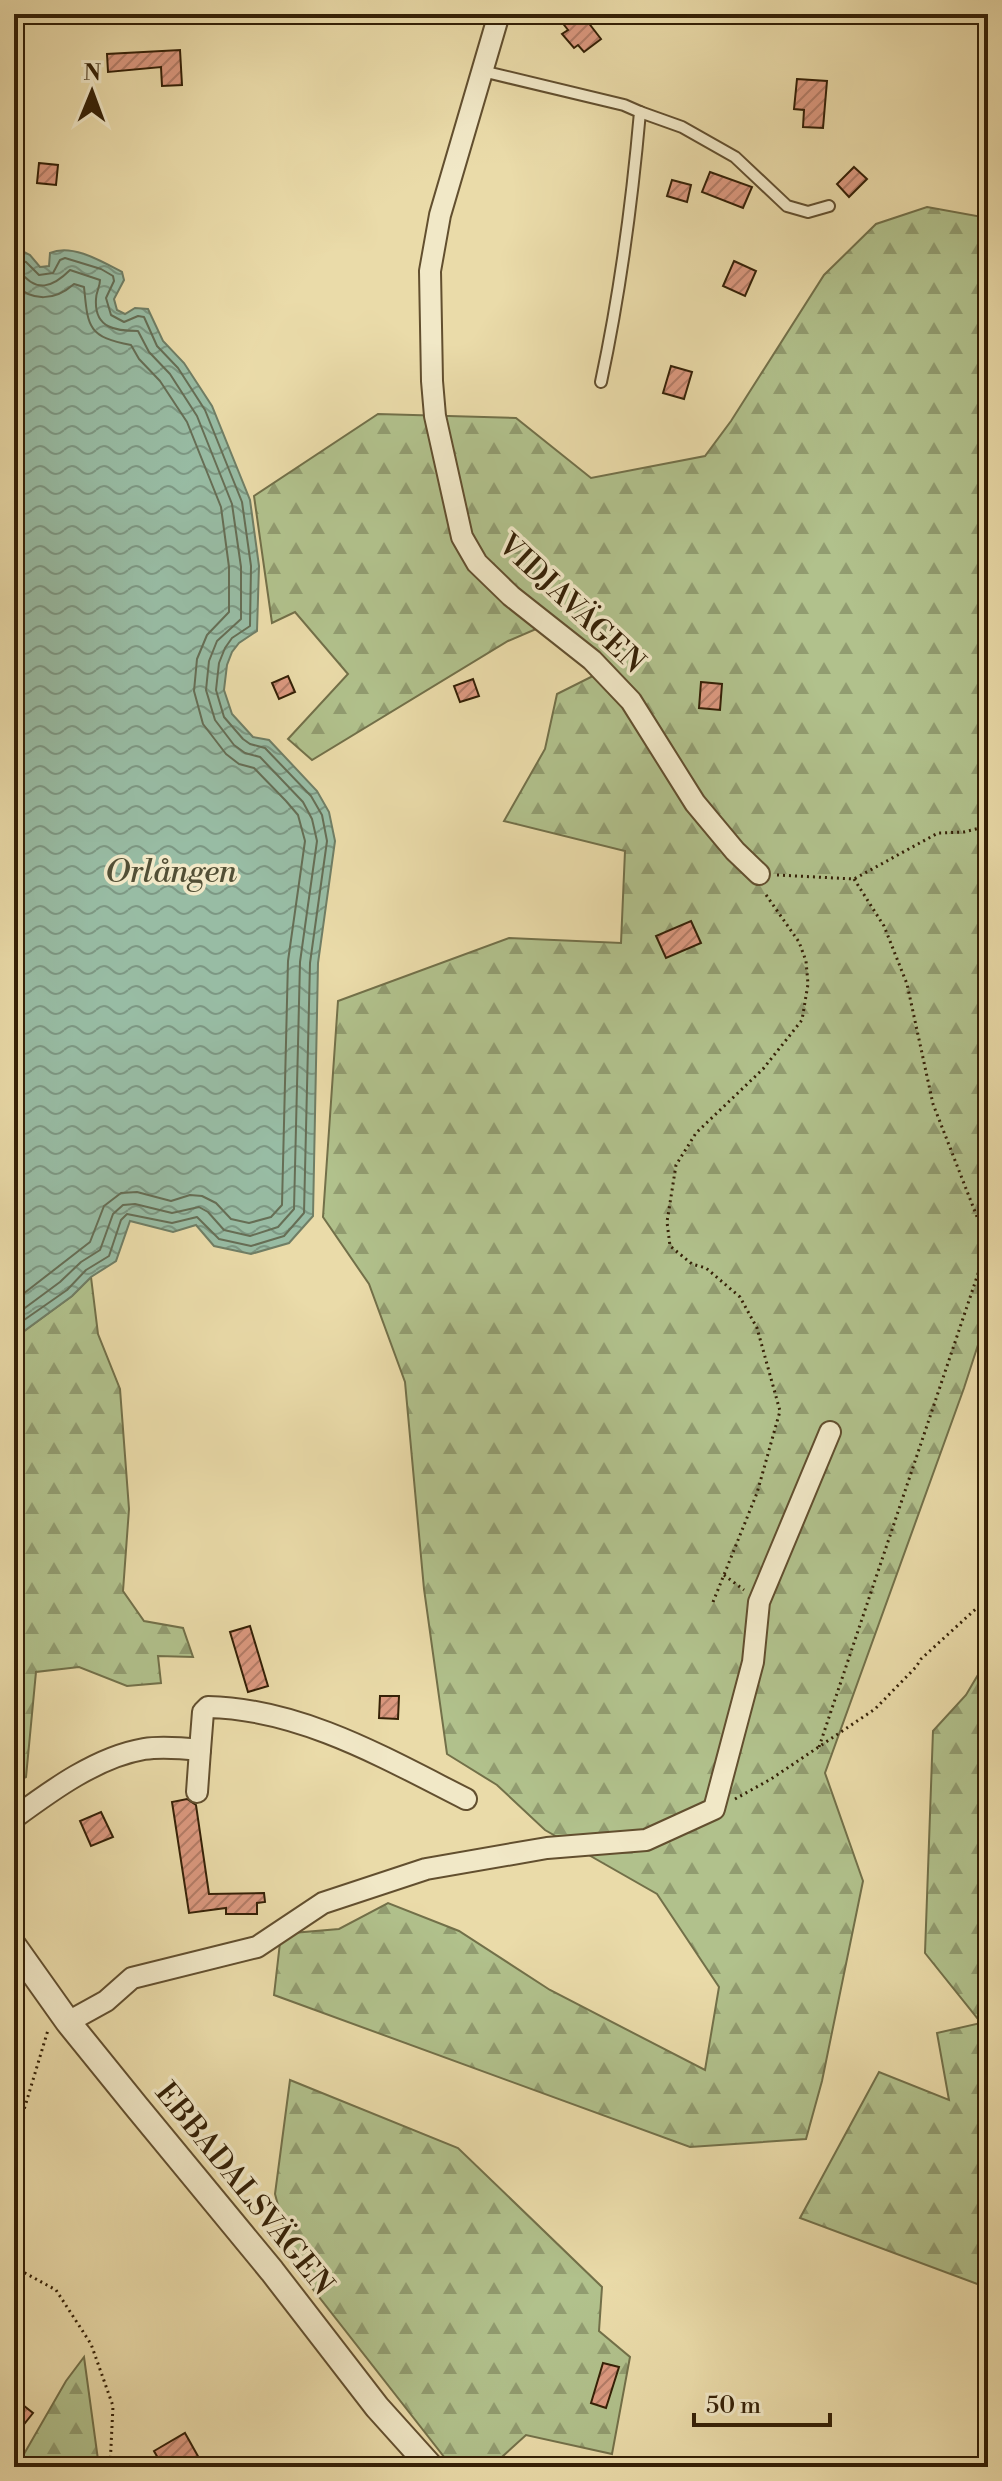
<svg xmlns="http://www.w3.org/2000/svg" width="1002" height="2481" viewBox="0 0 1002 2481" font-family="'Libre Bodoni',serif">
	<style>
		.forest { fill: url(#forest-firs); stroke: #727049; stroke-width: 2 }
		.water { fill: url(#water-waves); stroke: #707e65; stroke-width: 2 }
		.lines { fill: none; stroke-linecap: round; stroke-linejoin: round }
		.shore { stroke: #666e55; stroke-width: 2 }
		.building { fill: url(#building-hatch); stroke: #342006; stroke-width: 2 }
		.service-casing { stroke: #624f2f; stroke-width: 14 }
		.minor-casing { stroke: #624f2f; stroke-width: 24 }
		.tertiary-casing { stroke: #624f2f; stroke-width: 28 }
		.path { stroke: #342006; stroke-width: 3; stroke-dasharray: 2 4; stroke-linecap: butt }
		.service { stroke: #f1e8c7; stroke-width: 10 }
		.minor { stroke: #f1e8c7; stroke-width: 20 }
		.tertiary { stroke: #f1e8c7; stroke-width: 24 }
		.labels { text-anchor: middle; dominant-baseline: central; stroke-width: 7; stroke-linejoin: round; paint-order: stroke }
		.street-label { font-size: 30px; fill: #342006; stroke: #f1e8c7 }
		.water-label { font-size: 32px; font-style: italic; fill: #524f35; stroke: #f1e8c7 }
	</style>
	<defs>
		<pattern id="forest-firs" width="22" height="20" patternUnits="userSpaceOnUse" patternTransform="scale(2)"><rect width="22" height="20" fill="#b1c18c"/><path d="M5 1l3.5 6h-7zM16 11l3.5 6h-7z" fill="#919c70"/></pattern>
		<pattern id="water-waves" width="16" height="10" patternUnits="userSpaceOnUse" patternTransform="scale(2)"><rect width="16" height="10" fill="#98bca4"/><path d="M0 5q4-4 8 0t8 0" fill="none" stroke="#7d9884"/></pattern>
		<pattern id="building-hatch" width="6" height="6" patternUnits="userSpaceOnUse" patternTransform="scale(2)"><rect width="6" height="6" fill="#dc9980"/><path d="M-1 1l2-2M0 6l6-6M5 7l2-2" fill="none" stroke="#b37c67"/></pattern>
	</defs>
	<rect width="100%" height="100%" fill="#eadba9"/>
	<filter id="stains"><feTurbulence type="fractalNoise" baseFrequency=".0025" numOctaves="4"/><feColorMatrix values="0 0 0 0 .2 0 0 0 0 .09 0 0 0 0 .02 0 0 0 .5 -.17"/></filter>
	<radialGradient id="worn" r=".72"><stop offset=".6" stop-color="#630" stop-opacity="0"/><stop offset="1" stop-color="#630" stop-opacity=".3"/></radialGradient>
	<!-- forest -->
	<g class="forest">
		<path d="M927,207L988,218V1314L964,1388L825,1773L863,1881L822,2081L806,2139L690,2147L274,1995L281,1934L339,1929L388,1903L459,1931L550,1990L705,2070L719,1987L657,1894L545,1830L497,1785L447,1754L424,1589L405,1382L369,1284L323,1217L338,1001L509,938L621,943L625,851L504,821L545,749L557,694L611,667L557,620L508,641L312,760L288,739L348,674L295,612L272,623L254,496L378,414L516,418L591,478L705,456L731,421L824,275L876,224Z"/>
		<path d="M91,1277L98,1334L120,1389L129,1509L123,1591L144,1621L183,1628L193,1657L158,1656L161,1683L127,1686L79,1667L36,1672L26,1777L14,1783V1335L20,1334L72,1296Z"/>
		<path d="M988,1658V2288L800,2218L879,2072L949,2100L937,2033L981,2023L925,1953L933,1731L966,1695Z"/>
		<path d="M290,2080L458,2148L602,2287L599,2331L630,2357L612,2454L526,2435L491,2467H452L294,2265L275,2194Z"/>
		<path d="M84,2357L99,2467H14V2458L24,2454L66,2381Z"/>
	</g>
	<!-- water -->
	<path class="water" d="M20,250L30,255L40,267L49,266L50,253C72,243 103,262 122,272L124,280L114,299L117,310L125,314L135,308L148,309L163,341L184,363L212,406L250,500L259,566L257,631L239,643L232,652L227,665L224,690L232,714L253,737L269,740L317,791L329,812L335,841L318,963L313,1216L289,1243L251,1254L214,1246L196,1225L173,1232L130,1221L116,1261L91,1277L72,1296L20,1334L14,1335V251Z"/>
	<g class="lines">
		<!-- shore -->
		<g class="shore">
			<path d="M14,259L26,262L39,275L53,273L60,260L65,258L101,269L113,276L114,281L106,298L111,315L124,322L138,316L144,317L157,346L178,368L205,410L242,502L251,566L250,626L232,638L225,648L219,663L216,690L224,717L243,739L250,744L265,748L311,796L322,815L327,841L310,963L304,1213L284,1236L251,1246L219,1239L197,1217L172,1223L127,1214L121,1220L109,1256L86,1270L67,1290L14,1327"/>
			<path d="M14,269L19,270C36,294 53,287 70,270L100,280C100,287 96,292 96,299C94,329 117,331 138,331L149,352L170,374L197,416L232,504L241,567V619L217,641L209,661L206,690L215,720L234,745L245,753L260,757L303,802L312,819L317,841L300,962L294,1209L278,1227L250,1236L224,1230L208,1212L199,1207L172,1213L135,1204L123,1205L113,1214L100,1250L81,1262L60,1282L14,1316"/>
			<path d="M14,284C32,302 55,301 74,284L84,287C88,326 87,337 131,345L139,359L160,381L187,422L221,507L229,567V612L207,635L197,659L194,691L203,724L226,754L239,764L254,768L286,801L298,815L305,841L288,961L282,1205L271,1217L249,1223L231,1219L216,1203L202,1196L190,1195L171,1201L137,1192L121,1193L104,1206L90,1242L14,1301"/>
		</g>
	</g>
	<!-- building -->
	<g class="building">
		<path d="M570,14H575L579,19L584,17L601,39L584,52L578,45L574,48L562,34L568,30L561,21Z"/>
		<path d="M180,50L182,85L162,86L161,67L108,72L107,54Z"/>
		<path d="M797,79L827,81L823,128L803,127L804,110L794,109Z"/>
		<path d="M39,163L58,165L56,185L37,183Z"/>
		<path d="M854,167L867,179L849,197L837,184Z"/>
		<path d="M710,172L752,187L743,208L702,192Z"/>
		<path d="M672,180L691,185L687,202L667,196Z"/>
		<path d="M734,261L756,271L745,296L723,286Z"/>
		<path d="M671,366L692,372L684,399L663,393Z"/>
		<path d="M288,676L295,692L279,699L272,683Z"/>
		<path d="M473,679L479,696L460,702L454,686Z"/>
		<path d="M701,682L722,684L720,710L699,708Z"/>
		<path d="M691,921L701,943L666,958L656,936Z"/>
		<path d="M250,1626L268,1686L248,1692L230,1632Z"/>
		<path d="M380,1696H399L398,1719L379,1718Z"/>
		<path d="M187,1799L196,1805L209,1894L264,1893L265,1902L257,1903V1914H226V1908L189,1913L172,1802Z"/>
		<path d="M101,1812L113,1837L91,1846L80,1821Z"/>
		<path d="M603,2363L619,2367L606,2408L591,2403Z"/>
		<path d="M14,2398L33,2413L14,2437Z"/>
		<path d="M185,2433L204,2467H163L154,2451Z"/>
	</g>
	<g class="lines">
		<!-- service casing -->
		<g class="service-casing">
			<g id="service">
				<path d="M482,71L624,105L640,112C632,203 620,293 601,382"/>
				<path d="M640,112L682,127L735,157L787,206L808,212L829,206"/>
			</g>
		</g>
		<!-- minor casing -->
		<g class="minor-casing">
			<g id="minor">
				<path d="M499,14L440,215L430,271L432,381L435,416L462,537L477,563L511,596L592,660L631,701L695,803L735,851L759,874"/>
				<path d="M197,1792L200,1750"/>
				<path d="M14,1818C52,1790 97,1757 144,1749C162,1746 182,1748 200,1750L203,1712L208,1707C301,1709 385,1758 466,1799"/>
				<path d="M68,2022L106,2001L132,1978L257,1947L323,1903L426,1869L547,1848L646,1840L714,1809L753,1662L759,1602L830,1432"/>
			</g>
		</g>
		<!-- tertiary casing -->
		<g class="tertiary-casing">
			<path id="tertiary" d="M14,1946L68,2022L136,2106L272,2271L377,2407L431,2467"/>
		</g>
		<!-- path -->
		<g class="path">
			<path d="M777,875L854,879L938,833L964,832L988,826"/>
			<path d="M854,879L884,926L907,984L933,1104L988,1245"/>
			<path d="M724,1575L744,1590"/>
			<path d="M713,1602L757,1493L780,1411L757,1328L740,1297L706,1268L692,1264L670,1246L667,1222L676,1165L696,1133L763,1069L802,1020L808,984L806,961L799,942L764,892"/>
			<path d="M819,1747L988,1244"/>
			<path d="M735,1799L771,1779L875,1709L916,1667L921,1659L979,1606L988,1594"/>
			<path d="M14,2143L48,2030"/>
			<path d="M14,2267L56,2290L91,2344L113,2406L110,2467"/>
		</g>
		<!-- service -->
		<use href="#service" class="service"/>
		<!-- minor -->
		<use href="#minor" class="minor"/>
		<!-- tertiary -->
		<use href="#tertiary" class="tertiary"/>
	</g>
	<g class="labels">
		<!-- street labels -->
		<g class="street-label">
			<text transform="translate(571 604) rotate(43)">VIDJAVÄGEN</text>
			<text transform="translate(244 2189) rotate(51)">EBBADALSVÄGEN</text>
		</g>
		<!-- water labels -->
		<g class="water-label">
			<text x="171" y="872">Orlången</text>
		</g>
	</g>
	<!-- margin -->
	<rect width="1002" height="2481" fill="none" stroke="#eadba9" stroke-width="48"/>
	<rect x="16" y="16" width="970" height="2449" fill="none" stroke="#342006" stroke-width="4"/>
	<rect x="24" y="24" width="954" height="2433" fill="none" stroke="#342006" stroke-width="2"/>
	<!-- north arrow -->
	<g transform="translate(92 92) rotate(1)" stroke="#f1e8c7" stroke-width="6" paint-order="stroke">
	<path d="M0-6L14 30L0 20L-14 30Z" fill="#342006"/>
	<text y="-12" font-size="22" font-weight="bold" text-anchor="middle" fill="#342006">N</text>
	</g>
	<!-- scale -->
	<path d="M694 2413v12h136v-12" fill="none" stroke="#342006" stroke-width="4"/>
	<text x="706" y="2413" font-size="24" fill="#342006" stroke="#f1e8c7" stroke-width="6" paint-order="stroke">50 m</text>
	<rect width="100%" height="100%" filter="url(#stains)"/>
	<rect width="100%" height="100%" fill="url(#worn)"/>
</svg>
